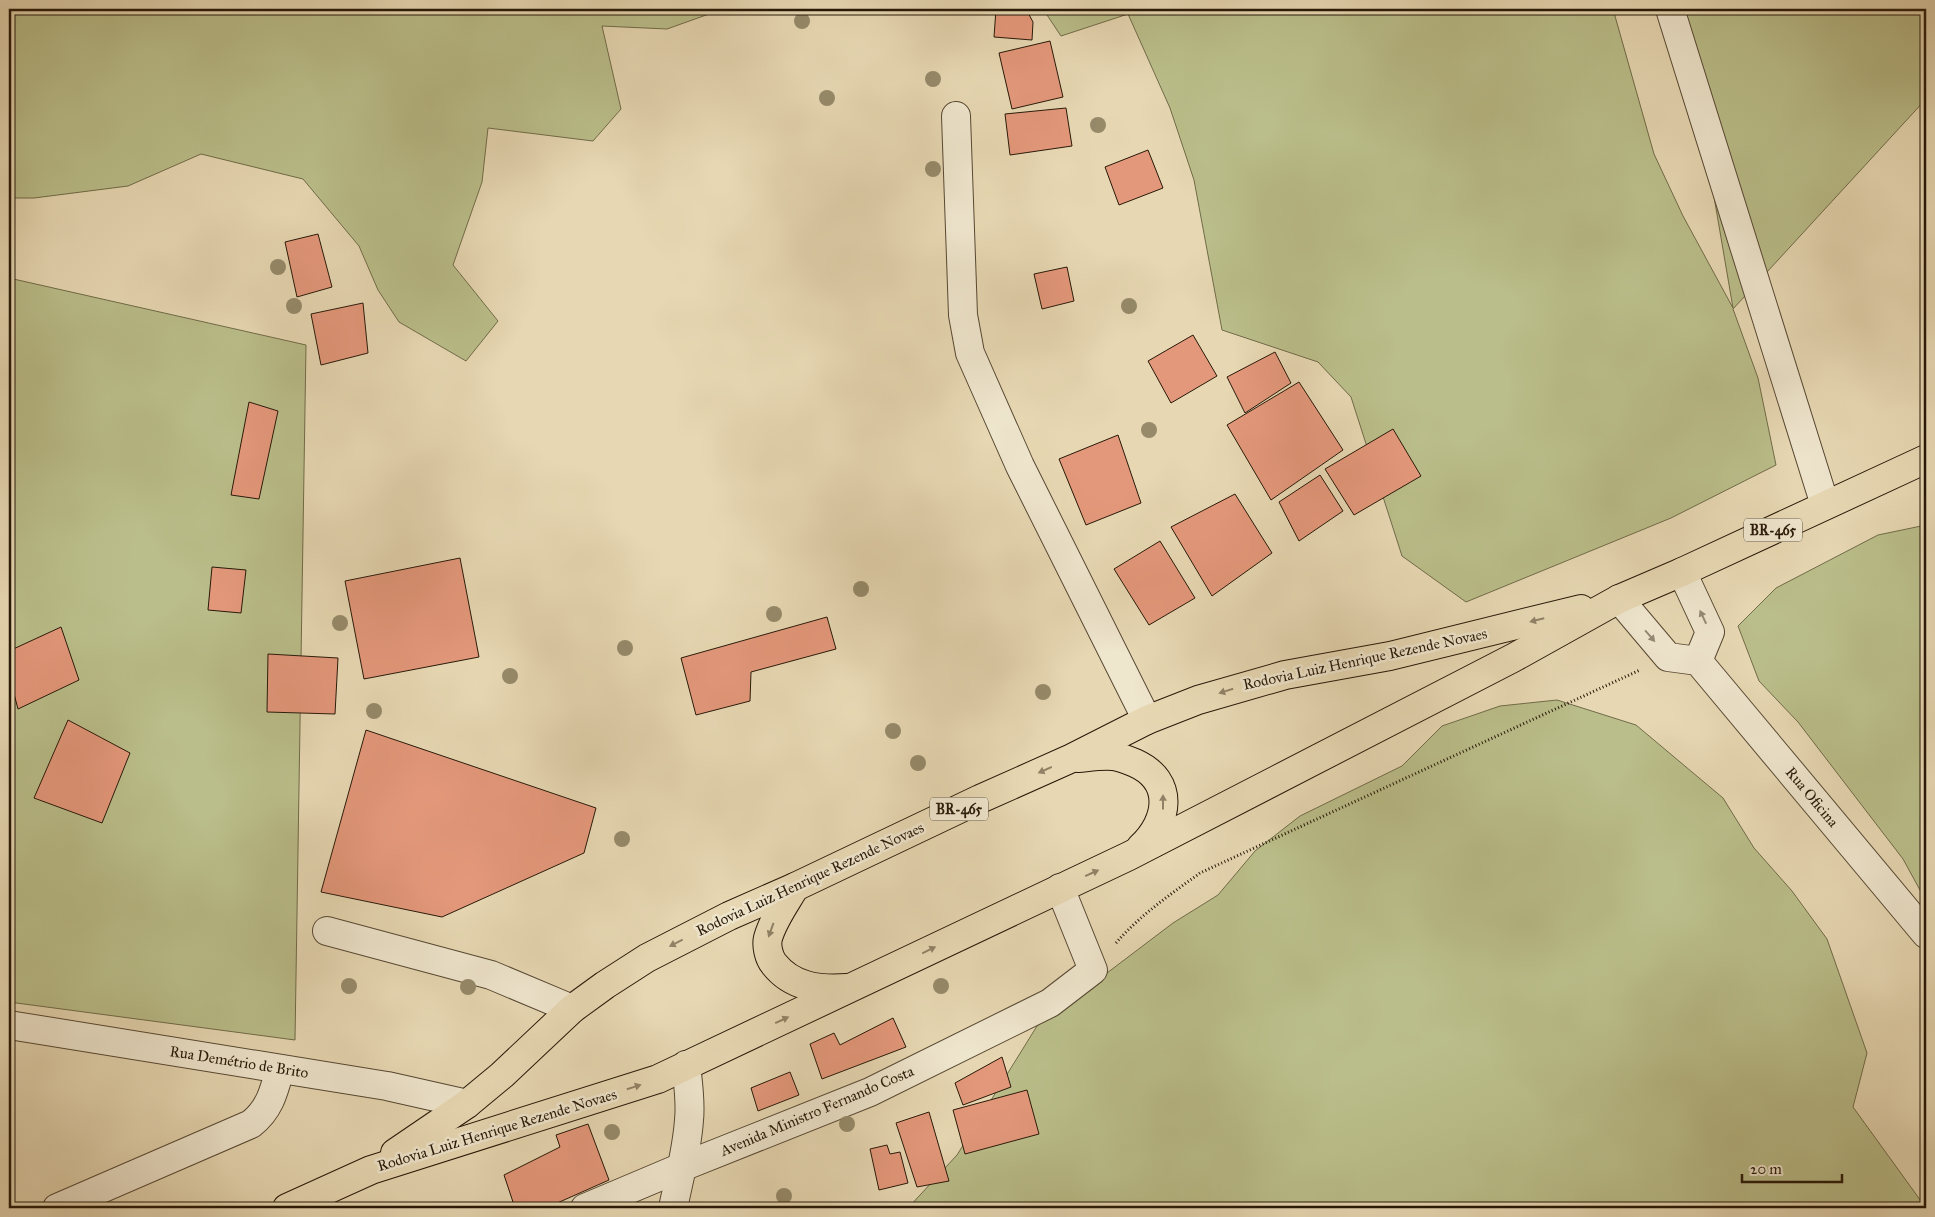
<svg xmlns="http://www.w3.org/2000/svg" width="1935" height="1217" viewBox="0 0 1935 1217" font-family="'IM FELL Great Primer',serif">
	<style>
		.green { fill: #babe8a; stroke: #706b49 }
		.building { fill: #e4987b; stroke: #271808 }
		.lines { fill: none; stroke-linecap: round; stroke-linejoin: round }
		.minor-casing { stroke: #574833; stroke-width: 30 }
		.highway-casing { stroke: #271808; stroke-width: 30 }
		.path { stroke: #271808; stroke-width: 3; stroke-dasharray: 1 2.5; stroke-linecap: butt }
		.minor { stroke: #efe6ce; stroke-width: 28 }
		.highway { stroke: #e7d8b3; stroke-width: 28 }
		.tree { fill: #968a6a }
		.oneway { fill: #958975 }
		.oneway2 { fill: #918266 }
		.labels { text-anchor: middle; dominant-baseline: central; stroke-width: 5; stroke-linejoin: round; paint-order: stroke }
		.shield { fill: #efe6ce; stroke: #635643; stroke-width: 1 }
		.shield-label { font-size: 14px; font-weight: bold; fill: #271808 }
		.street-label { font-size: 15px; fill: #271808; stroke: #efe6ce }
	</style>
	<rect width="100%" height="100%" fill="#e7d8b3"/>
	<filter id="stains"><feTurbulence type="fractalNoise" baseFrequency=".004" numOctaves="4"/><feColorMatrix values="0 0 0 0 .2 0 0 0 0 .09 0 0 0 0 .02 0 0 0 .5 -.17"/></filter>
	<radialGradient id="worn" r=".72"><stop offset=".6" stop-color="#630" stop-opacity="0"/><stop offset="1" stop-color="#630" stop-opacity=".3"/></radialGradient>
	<!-- green -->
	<g class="green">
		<path d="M9,9H723L667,29L602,26L621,109L593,141L488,128L482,182L453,265L498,321L466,361L399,322L378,290L359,246L303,179L201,154L128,186L34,198H9Z"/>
		<path d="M1043,9H1613L1654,154L1683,216L1733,308L1682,9H1926V99L1733,309L1758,378L1776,465L1671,518L1466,602L1402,556L1351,397L1318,362L1222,330L1194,180L1170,108L1128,14L1061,36Z"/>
		<path d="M9,278L306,345L295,1040L9,1002Z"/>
		<path d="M1926,525V901L1903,859L1798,722L1759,681L1738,626L1776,588L1878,535Z"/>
		<path d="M1557,700L1636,725L1723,798L1754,848L1792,891L1827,939L1867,1053L1853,1107L1926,1208H908L957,1155L1037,1026L1173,923L1218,895L1255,851L1300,816L1402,766L1442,726L1500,706Z"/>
	</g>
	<!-- building -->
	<g class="building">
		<path d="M996,9H1026L1033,22L1032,40L994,37Z"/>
		<path d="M1050,41L1063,97L1012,109L999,53Z"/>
		<path d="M1066,108L1072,146L1010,155L1005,114Z"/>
		<path d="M1148,150L1163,188L1119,205L1105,167Z"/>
		<path d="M318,234L332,287L297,297L285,242Z"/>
		<path d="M1067,267L1074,301L1042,309L1034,274Z"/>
		<path d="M363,303L368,353L321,365L311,314Z"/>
		<path d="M1193,335L1217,376L1171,403L1148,361Z"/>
		<path d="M1275,352L1291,383L1245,413L1227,377Z"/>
		<path d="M1299,382L1343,450L1271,500L1227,425Z"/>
		<path d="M249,402L278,411L259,499L231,495Z"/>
		<path d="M1393,429L1421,476L1354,515L1325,469Z"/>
		<path d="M1118,435L1141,503L1086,525L1059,459Z"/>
		<path d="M1320,475L1343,511L1299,541L1279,502Z"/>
		<path d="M1235,494L1272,553L1212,596L1171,527Z"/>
		<path d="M1160,541L1195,598L1149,625L1114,569Z"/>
		<path d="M460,558L479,657L364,679L345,581Z"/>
		<path d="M212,567L246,570L241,613L208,610Z"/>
		<path d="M827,617L836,649L751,672L750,701L696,715L681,658Z"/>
		<path d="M61,627L79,680L18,709L9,675V651Z"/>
		<path d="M268,654L338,658L335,714L267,712Z"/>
		<path d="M68,720L130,753L102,823L34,798Z"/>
		<path d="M366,730L596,808L584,853L442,917L321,892Z"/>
		<path d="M893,1018L906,1047L822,1079L810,1044L834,1033L840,1045Z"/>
		<path d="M1002,1057L1011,1087L963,1105L955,1083Z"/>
		<path d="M790,1072L799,1095L758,1111L751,1088Z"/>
		<path d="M1027,1090L1039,1134L965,1154L953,1110Z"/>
		<path d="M929,1112L949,1181L917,1187L896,1123Z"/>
		<path d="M588,1124L609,1180L546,1208H515L504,1175L560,1147L556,1135Z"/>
		<path d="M887,1145L890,1154L900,1152L908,1183L879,1190L870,1149Z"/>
	</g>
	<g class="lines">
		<!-- minor casing -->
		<g class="minor-casing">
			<g id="minor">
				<path d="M1670,9L1825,505"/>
				<path d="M956,116L963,315L970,353L1020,466L1147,720"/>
				<path d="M1682,572L1710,632L1698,661"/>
				<path d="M1619,599L1668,657L1698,661L1926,934"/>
				<path d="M327,931L491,975L572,1009"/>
				<path d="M9,1025L387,1086L467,1104"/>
				<path d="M57,1208L251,1124C270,1109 274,1091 280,1069"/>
				<path d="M585,1208L682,1167L870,1092L1050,1003L1093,970L1060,888"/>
				<path d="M673,1208C679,1179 687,1150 689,1120C691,1102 688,1083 686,1065"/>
			</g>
		</g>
		<!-- highway casing -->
		<g class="highway-casing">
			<g id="highway">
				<path d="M1078,758C1089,757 1102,755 1113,756C1120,757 1128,760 1135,763C1175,781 1169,821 1141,847"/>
				<path d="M795,887C785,904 773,920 768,938C766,946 769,958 774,964C792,987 819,990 847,988"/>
				<path d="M395,1153L467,1104L502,1075L572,1009L605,985L647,958L729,916L795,887L980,799L1072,758L1147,720L1198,700L1285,675L1390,656L1581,609"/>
				<path d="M287,1208L371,1170L658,1079L1129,856L1513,658L1619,599L1682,572L1926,459"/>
			</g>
		</g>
		<!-- path -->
		<path class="path" d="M1116,943C1140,915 1171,894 1200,873L1640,670"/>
		<!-- minor -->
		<use href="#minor" class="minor"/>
		<!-- highway -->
		<use href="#highway" class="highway"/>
	</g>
	<!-- trees -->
	<g class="tree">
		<circle cx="802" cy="21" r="8"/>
		<circle cx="933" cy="79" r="8"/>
		<circle cx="827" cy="98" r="8"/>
		<circle cx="1098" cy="125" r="8"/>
		<circle cx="933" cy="169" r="8"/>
		<circle cx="278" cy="267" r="8"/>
		<circle cx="294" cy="306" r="8"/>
		<circle cx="1129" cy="306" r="8"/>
		<circle cx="1149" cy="430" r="8"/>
		<circle cx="861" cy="589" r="8"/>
		<circle cx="774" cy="614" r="8"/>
		<circle cx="340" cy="623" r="8"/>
		<circle cx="625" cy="648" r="8"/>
		<circle cx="510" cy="676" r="8"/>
		<circle cx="1043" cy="692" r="8"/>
		<circle cx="374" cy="711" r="8"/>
		<circle cx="893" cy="731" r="8"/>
		<circle cx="918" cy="763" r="8"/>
		<circle cx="622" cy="839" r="8"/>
		<circle cx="349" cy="986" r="8"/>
		<circle cx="941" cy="986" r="8"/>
		<circle cx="468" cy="987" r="8"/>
		<circle cx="847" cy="1124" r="8"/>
		<circle cx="612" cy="1132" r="8"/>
		<circle cx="784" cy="1196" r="8"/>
	</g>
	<!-- one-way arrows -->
	<defs><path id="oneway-solid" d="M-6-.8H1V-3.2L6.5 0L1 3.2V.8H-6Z" transform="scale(1.25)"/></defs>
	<g class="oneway">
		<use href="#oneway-solid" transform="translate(1703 617) rotate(-115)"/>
		<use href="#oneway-solid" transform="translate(1650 636) rotate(49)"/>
	</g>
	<g class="oneway2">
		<use href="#oneway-solid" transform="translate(1537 620) rotate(166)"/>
		<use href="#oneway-solid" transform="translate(1226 691) rotate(163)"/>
		<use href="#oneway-solid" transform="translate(1045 770) rotate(156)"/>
		<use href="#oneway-solid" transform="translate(1163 802) rotate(-90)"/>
		<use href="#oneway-solid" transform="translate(1092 873) rotate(-24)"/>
		<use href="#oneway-solid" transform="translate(771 930) rotate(110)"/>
		<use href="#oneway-solid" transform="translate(676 943) rotate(153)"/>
		<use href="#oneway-solid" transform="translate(929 950) rotate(-26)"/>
		<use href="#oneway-solid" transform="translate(782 1020) rotate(-25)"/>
		<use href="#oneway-solid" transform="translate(634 1087) rotate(-18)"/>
	</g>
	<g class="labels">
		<!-- shield labels -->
		<g class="shield">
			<rect x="1744" y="518.5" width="58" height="23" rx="4"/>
			<rect x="930" y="797.5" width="58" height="23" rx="4"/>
		</g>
		<g class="shield-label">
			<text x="1773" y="530">BR-465</text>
			<text x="959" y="809">BR-465</text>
		</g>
		<!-- street labels -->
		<g class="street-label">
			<text transform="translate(1365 659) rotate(-12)">Rodovia Luiz Henrique Rezende Novaes</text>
			<text transform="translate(1812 797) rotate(50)">Rua Oficina</text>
			<text transform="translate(810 879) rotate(-25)">Rodovia Luiz Henrique Rezende Novaes</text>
			<text transform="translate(239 1062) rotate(9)">Rua Demétrio de Brito</text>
			<text transform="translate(817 1111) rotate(-23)">Avenida Ministro Fernando Costa</text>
			<text transform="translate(497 1130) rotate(-17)">Rodovia Luiz Henrique Rezende Novaes</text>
		</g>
	</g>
	<!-- margin -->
	<rect width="1935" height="1217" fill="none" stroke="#e7d8b3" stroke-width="30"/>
	<rect x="10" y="10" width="1915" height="1197" fill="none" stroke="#271808" stroke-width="2.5"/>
	<rect x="15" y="15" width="1905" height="1187" fill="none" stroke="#271808"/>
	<!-- scale -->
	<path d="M1742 1174v8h100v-8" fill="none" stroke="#271808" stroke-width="2.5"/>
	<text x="1750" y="1174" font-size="15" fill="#271808" stroke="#efe6ce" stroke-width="4" paint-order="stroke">20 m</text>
	<rect width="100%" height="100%" filter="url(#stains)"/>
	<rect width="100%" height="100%" fill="url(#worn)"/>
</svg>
